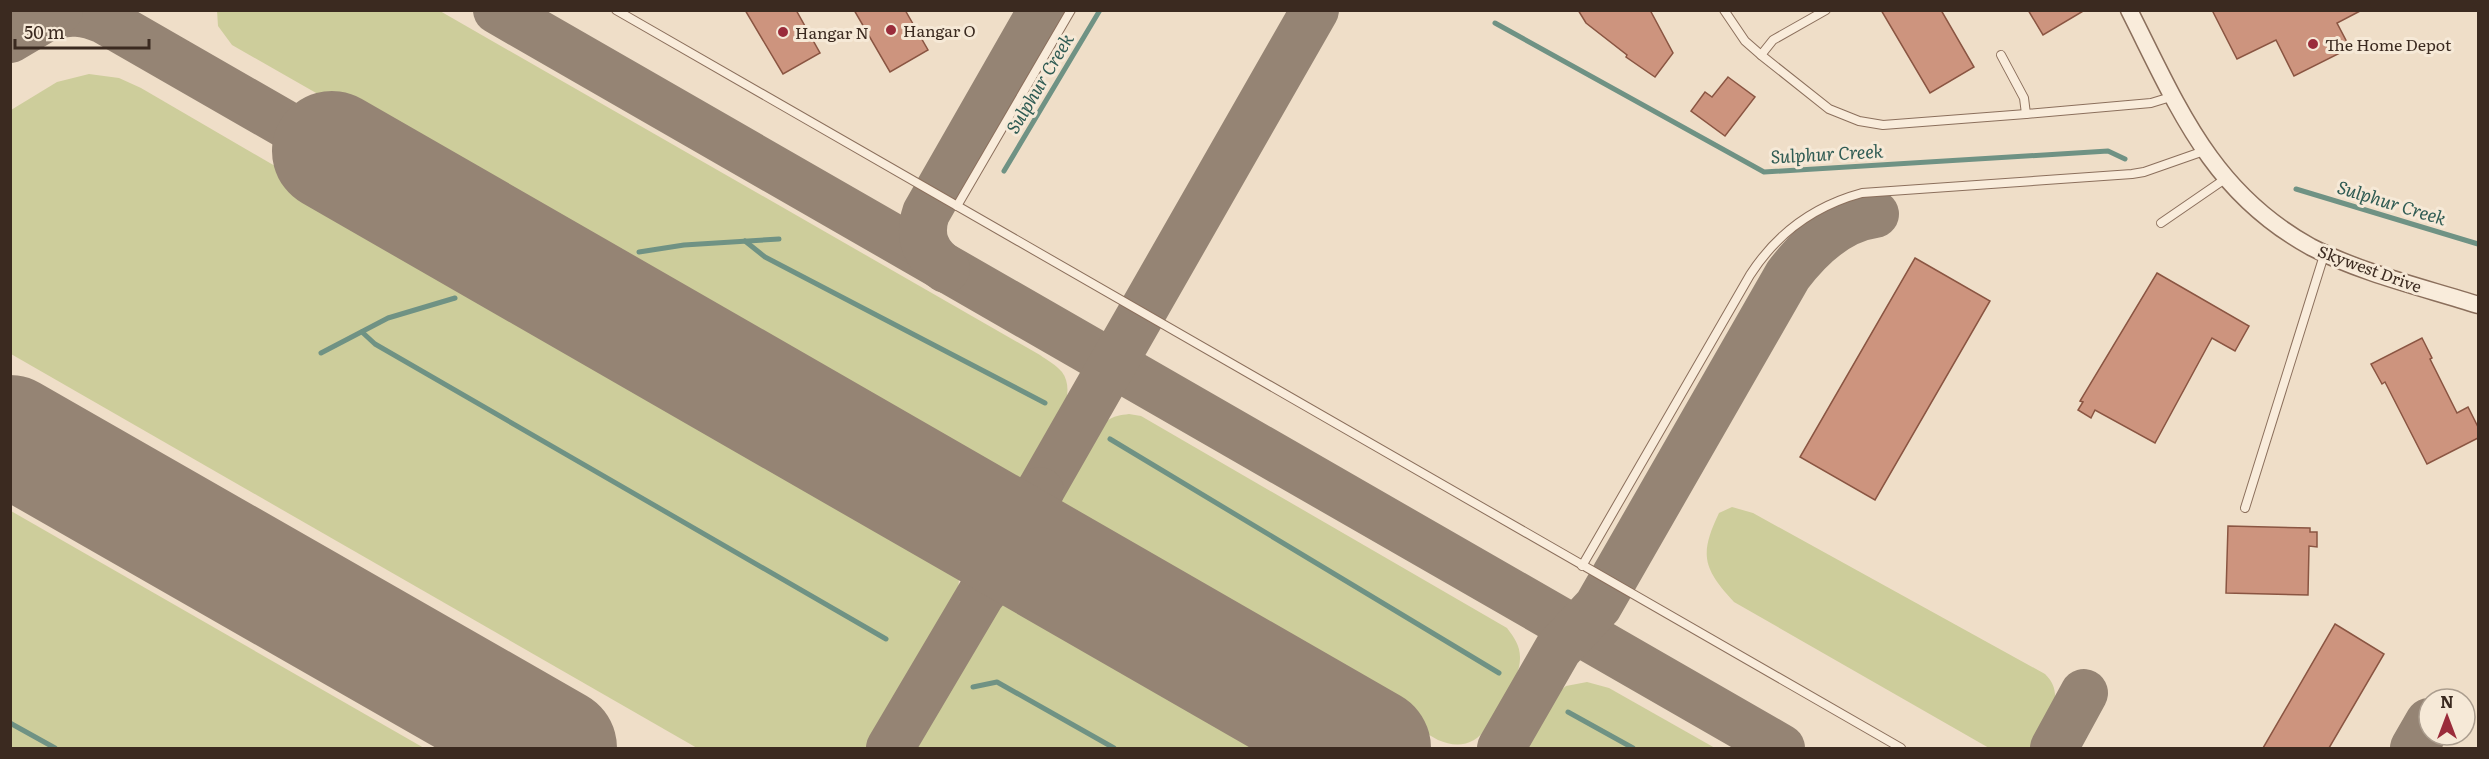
<svg xmlns="http://www.w3.org/2000/svg" width="2489" height="759" viewBox="0 0 2489 759" font-family="Literata,serif">
	<style>
		.green { fill: #cdcd9b }
		.lines { fill: none; stroke-linecap: round; stroke-linejoin: round }
		.stream { stroke: #6f9284; stroke-width: 5 }
		.taxiway { stroke: #958474; stroke-width: 48 }
		.runway { stroke: #958474; stroke-width: 120 }
		.building { fill: #cd947e; stroke: #8a5542; stroke-width: 1.5 }
		.lane-casing { stroke: #8b6f5c; stroke-width: 10 }
		.street-casing { stroke: #8b6f5c; stroke-width: 19 }
		.lane { stroke: #f9ecdb; stroke-width: 8 }
		.street { stroke: #f9ecdb; stroke-width: 16 }
		.poi-dot { fill: #9a2c3b; stroke: #f6e9d7; stroke-width: 2 }
		.labels { text-anchor: middle; dominant-baseline: central; stroke-width: 6; stroke-linejoin: round; paint-order: stroke }
		.poi-label { font-size: 16px; fill: #3b2a20; stroke: #f6e9d7; text-anchor: start }
		.street-label { font-size: 16px; fill: #3b2a20; stroke: #f6e9d7 }
		.water-label { font-size: 18px; font-style: italic; fill: #2f5b53; stroke: #f6e9d7 }
	</style>
	<rect width="100%" height="100%" fill="#efdec8"/>
	<!-- green -->
	<g class="green">
		<path d="M217,10L440,11L1040,355C1047,360 1056,365 1062,372C1083,400 1038,457 1023,481L1006,487L232,45L218,26Z"/>
		<path d="M89,74L119,78L141,88L949,558C963,570 960,585 954,600L867,748H697L11,354V110L57,82Z"/>
		<path d="M1129,414L1141,416L1507,628C1514,637 1520,646 1520,657C1521,679 1492,729 1474,740C1462,747 1450,745 1438,740L1068,528L1059,515C1056,498 1093,432 1107,421C1113,416 1121,415 1129,414Z"/>
		<path d="M1732,507L1753,513L2045,674C2069,697 2044,726 2032,748H1989L1734,602C1703,568 1699,555 1719,513Z"/>
		<path d="M10,511H11L424,748H11Z"/>
		<path d="M1015,598L1029,602L1285,748H915L995,609L1001,603Z"/>
		<path d="M1587,682L1609,688L1715,748H1526L1559,692L1566,686Z"/>
	</g>
	<g class="lines">
		<!-- stream -->
		<g class="stream">
			<path d="M1495,23L1764,172L2108,151L2125,159"/>
			<path d="M1004,171L1100,10"/>
			<path d="M2296,189L2478,244"/>
			<path d="M745,241L765,257L1045,403"/>
			<path d="M639,252L684,245L779,239"/>
			<path d="M362,332L375,344L886,639"/>
			<path d="M321,353L388,318L455,298"/>
			<path d="M1110,439L1499,673"/>
			<path d="M973,687L997,682L1114,748"/>
			<path d="M1568,712L1633,748"/>
			<path d="M10,723L55,748"/>
		</g>
		<!-- taxiway -->
		<g class="taxiway">
			<path d="M497,10L1781,748"/>
			<path d="M49,17C69,10 85,12 104,20L332,151"/>
			<path d="M10,39L59,10"/>
			<path d="M946,269C926,255 918,237 926,213L1042,10"/>
			<path d="M1040,491L1315,10"/>
			<path d="M890,748L984,589C1007,529 930,497 890,472C933,494 1002,547 1040,491C1015,559 1093,587 1140,615C1094,592 1023,537 982,593"/>
			<path d="M1369,748L1342,732L1374,748"/>
			<path d="M1501,748L1558,649L1598,606L1788,275C1810,246 1838,219 1875,214"/>
			<path d="M2054,748L2084,693"/>
			<path d="M2414,748L2429,722"/>
		</g>
		<!-- runway -->
		<g class="runway">
			<path d="M332,151L1371,748"/>
			<path d="M10,435L557,748"/>
		</g>
	</g>
	<!-- building -->
	<g class="building">
		<path d="M745,10H796L820,53L783,74Z"/>
		<path d="M854,10H905L928,50L890,72Z"/>
		<path d="M1578,10H1650L1673,53L1655,77L1626,57L1627,55L1586,23Z"/>
		<path d="M1881,10H1941L1974,67L1930,93Z"/>
		<path d="M2028,10H2085L2043,35Z"/>
		<path d="M2212,10H2362L2337,23L2350,48L2294,76L2276,40L2237,59Z"/>
		<path d="M1728,77L1755,97L1725,136L1691,111L1705,92L1712,97Z"/>
		<path d="M1915,258L1990,301L1875,500L1800,457Z"/>
		<path d="M2157,273L2249,326L2235,351L2212,338L2155,443L2095,410L2091,418L2078,410L2083,402L2080,401Z"/>
		<path d="M2422,338L2432,358L2430,359L2457,413L2468,407L2478,427V438L2427,464L2385,382L2382,384L2371,364Z"/>
		<path d="M2228,526L2310,528V532H2317V547L2309,546L2308,595L2226,593Z"/>
		<path d="M2335,624L2384,654L2329,748H2263Z"/>
	</g>
	<g class="lines">
		<!-- lane casing -->
		<g class="lane-casing">
			<g id="lane">
				<path d="M616,10L1901,748"/>
				<path d="M1724,10L1745,41L1761,55L1829,109L1859,121L1883,125L2026,114L2151,103L2174,96"/>
				<path d="M1761,55L1773,40L1826,10"/>
				<path d="M2001,55L2024,98L2026,114"/>
				<path d="M957,206L1071,10"/>
				<path d="M2161,223L2225,179"/>
				<path d="M2245,508L2325,252"/>
				<path d="M1582,566L1750,275C1777,233 1814,206 1862,193L2132,174L2144,172L2204,151"/>
			</g>
		</g>
		<!-- street casing -->
		<g class="street-casing">
			<path id="street" d="M2129,10C2178,107 2211,192 2311,247C2361,273 2425,288 2478,305"/>
		</g>
		<!-- lane -->
		<use href="#lane" class="lane"/>
		<!-- street -->
		<use href="#street" class="street"/>
	</g>
	<!-- markers -->
	<g class="poi-dot">
		<circle cx="891" cy="30" r="6"/>
		<circle cx="783" cy="32" r="6"/>
		<circle cx="2313" cy="44" r="6"/>
	</g>
	<g class="labels">
		<!-- poi labels -->
		<g class="poi-label">
			<text x="903" y="30">Hangar O</text>
			<text x="795" y="32">Hangar N</text>
			<text x="2325" y="44">The Home Depot</text>
		</g>
		<!-- street labels -->
		<g class="street-label">
			<text transform="translate(2370 268) rotate(20)">Skywest Drive</text>
		</g>
		<!-- water labels -->
		<g class="water-label">
			<text transform="translate(1039 83) rotate(-59)">Sulphur Creek</text>
			<text transform="translate(1827 153) rotate(-3)">Sulphur Creek</text>
			<text transform="translate(2392 202) rotate(17)">Sulphur Creek</text>
		</g>
	</g>
	<!-- border -->
	<rect width="2489" height="759" fill="none" stroke="#3b2a20" stroke-width="24"/>
	<!-- north arrow -->
	<g transform="translate(2447 717)"><circle r="28" fill="#f6e9d7" stroke="#ab9d8e" stroke-width="1.5"/>
	<path d="M0-4.5L10 22L0 15L-10 22Z" fill="#9a2c3b"/>
	<text y="-9" font-size="16" font-weight="bold" text-anchor="middle" fill="#3b2a20">N</text>
	</g>
	<!-- scale -->
	<path d="M15 39v9h134v-9" fill="none" stroke="#3b2a20" stroke-width="3"/>
	<text x="24" y="39" font-size="18" fill="#3b2a20" stroke="#f6e9d7" stroke-width="4.5" paint-order="stroke">50 m</text>
</svg>
